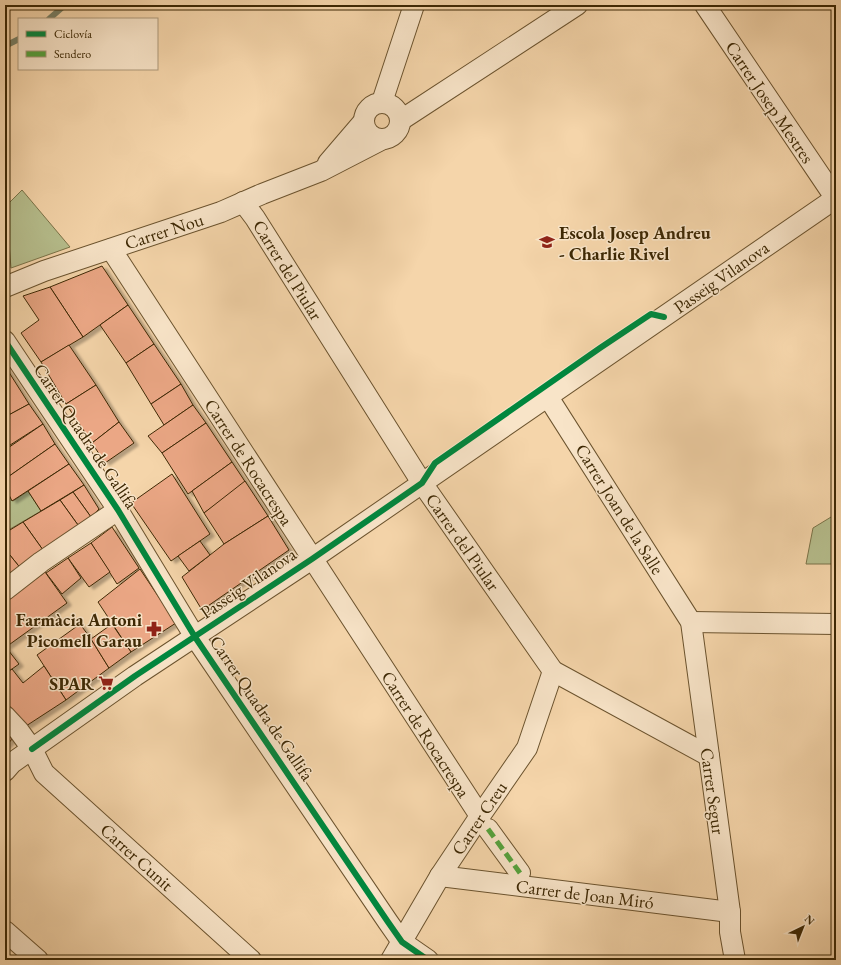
<svg xmlns="http://www.w3.org/2000/svg" width="841" height="965" viewBox="0 0 841 965" font-family="'EB Garamond',serif">
	<style>
		.green { fill: #b6be8d; stroke: #7a7348 }
		.lines { fill: none; stroke-linecap: round; stroke-linejoin: round }
		.stream { stroke: #767f66; stroke-width: 6 }
		.building { fill: #eba785; stroke: #3d2804; filter: url(#shadow) }
		.minor-casing { stroke: #6b532e; stroke-width: 22 }
		.minor { stroke: #f8e4c8; stroke-width: 20 }
		.quiet { stroke: #54a33d; stroke-width: 5; stroke-dasharray: 10 5; stroke-linecap: butt }
		.cycleway-casing { stroke: #f8e4c8; stroke-width: 8 }
		.cycleway { stroke: #00873e; stroke-width: 6 }
		.labels { text-anchor: middle; dominant-baseline: central; stroke-width: 3; stroke-linejoin: round; paint-order: stroke }
		.street-label { font-size: 18px; fill: #3d2804; stroke: #f8e4c8 }
		.poi-label { font-size: 18px; font-weight: bold; fill: #3d2804; stroke: #f8e4c8; text-anchor: end }
	</style>
	<defs>
		<filter id="shadow"><feDropShadow dx="4.5" dy="2.5" stdDeviation="1" flood-color="#0004"/></filter>
	</defs>
	<rect width="100%" height="100%" fill="#f5d5aa"/>
	<filter id="stains"><feTurbulence type="fractalNoise" baseFrequency=".005" numOctaves="4"/><feColorMatrix values="0 0 0 0 .2 0 0 0 0 .09 0 0 0 0 .02 0 0 0 .5 -.17"/></filter>
	<radialGradient id="worn" r=".72"><stop offset=".6" stop-color="#630" stop-opacity="0"/><stop offset="1" stop-color="#630" stop-opacity=".3"/></radialGradient>
	<!-- green -->
	<g class="green">
		<path d="M22,190L70,247L11,268L6,206Z"/>
		<path d="M5,487L13,501L28,491L41,511L5,532Z"/>
		<path d="M836,514V564H806L813,528Z"/>
	</g>
	<g class="lines">
		<!-- stream -->
		<g class="stream">
			<path d="M49,19L65,5"/>
			<path d="M5,46L19,39"/>
		</g>
	</g>
	<!-- building -->
	<g class="building">
		<path d="M102,266L128,305L83,337L50,287Z"/>
		<path d="M50,287L83,337L41,362L21,333L39,320L23,296Z"/>
		<path d="M128,305L154,344L126,363L100,325Z"/>
		<path d="M154,344L181,384L151,404L126,363Z"/>
		<path d="M69,345L96,385L66,404L41,362Z"/>
		<path d="M5,366L29,404L5,417Z"/>
		<path d="M181,384L193,405L164,425L151,404Z"/>
		<path d="M96,385L119,422L92,443L66,404Z"/>
		<path d="M29,404L43,424L7,447L5,445V417Z"/>
		<path d="M193,405L206,423L162,453L148,436Z"/>
		<path d="M119,422L134,443L105,463L92,443Z"/>
		<path d="M206,423L232,462L188,494L162,453Z"/>
		<path d="M43,424L55,444L5,479V450Z"/>
		<path d="M55,444L69,464L12,501L5,487V479Z"/>
		<path d="M232,462L246,483L204,513L192,491Z"/>
		<path d="M69,464L84,485L41,511L28,491Z"/>
		<path d="M172,474L210,534L171,561L131,503Z"/>
		<path d="M245,481L268,516L224,544L204,513Z"/>
		<path d="M84,485L99,509L91,517L73,492Z"/>
		<path d="M73,492L91,517L78,525L60,500Z"/>
		<path d="M60,500L78,525L43,550L23,522Z"/>
		<path d="M268,516L289,550L202,610L182,577L224,544Z"/>
		<path d="M23,522L43,550L22,570L5,549V533Z"/>
		<path d="M112,527L139,568L117,584L91,543Z"/>
		<path d="M200,541L210,555L189,571L178,556Z"/>
		<path d="M91,543L110,572L89,587L68,558Z"/>
		<path d="M5,549L22,570L5,583Z"/>
		<path d="M68,558L81,578L62,594L46,573Z"/>
		<path d="M140,569L176,623L131,652L98,602Z"/>
		<path d="M45,572L67,603L6,647L5,646V602Z"/>
		<path d="M80,624L91,639L109,668L66,700L37,655Z"/>
		<path d="M112,624L131,652L109,668L91,639Z"/>
		<path d="M5,646L19,664L5,674Z"/>
		<path d="M44,666L66,700L26,726L5,701V674L12,669L23,683Z"/>
		<path d="M5,729L13,738L5,747Z"/>
	</g>
	<g class="lines">
		<!-- minor casing -->
		<g class="minor-casing">
			<g id="minor">
				<path d="M705,5L836,199"/>
				<path d="M382,102L414,5"/>
				<circle cx="382" cy="121" r="18"/>
				<path d="M401,120L577,5"/>
				<path d="M328,163L364,121"/>
				<path d="M243,202L255,218L422,483L553,671L709,756"/>
				<path d="M111,249L480,816"/>
				<path d="M5,287L44,271L221,212L262,194L321,171L383,139"/>
				<path d="M5,341L118,510L195,637L388,922L402,942L428,960"/>
				<path d="M548,397L691,622L730,912V932L735,960"/>
				<path d="M5,590L41,562L118,510"/>
				<path d="M691,622L836,624"/>
				<path d="M5,716L19,731L32,749L44,773L251,960"/>
				<path d="M5,771L12,763L135,676L312,559L836,198"/>
				<path d="M488,829L520,873"/>
				<path d="M440,876L730,912"/>
				<path d="M5,931L38,960"/>
				<path d="M391,960L440,876L480,816L527,748L553,671"/>
			</g>
		</g>
		<!-- minor -->
		<use href="#minor" class="minor"/>
		<!-- quiet -->
		<path class="quiet" d="M488,829L520,873"/>
		<!-- cycleway casing -->
		<g class="cycleway-casing">
			<g id="cycleway">
				<path d="M5,341L118,510L195,637L388,922L402,942L428,960"/>
				<path d="M32,749L135,676L312,559L422,483L435,463L600,348L651,314L664,317"/>
			</g>
		</g>
		<!-- cycleway -->
		<use href="#cycleway" class="cycleway"/>
	</g>
	<!-- icons -->
	<defs>
		<g id="school-bare" transform="scale(1.2)"><path d="M0-5L7-2L0 1L-7-2ZM-4 1L0 2.5L4 1V4Q0 6-4 4Z" fill="#8f2418" stroke="#f8e4c8" stroke-width="2.5" paint-order="stroke"/></g>
		<g id="pharmacy-bare" transform="scale(1.2)"><path d="M-2-6h4v4h4v4h-4v4h-4v-4h-4v-4h4Z" fill="#8f2418" stroke="#f8e4c8" stroke-width="2.5" paint-order="stroke"/></g>
		<g id="supermarket-bare" transform="scale(1.2)"><path d="M-6-5.5h2.5l.6 2H6L4.5 2H-2.5L-4.4-4H-6ZM-1.5 3.2a1.3 1.3 0 1 0 .1 0ZM3 3.2a1.3 1.3 0 1 0 .1 0Z" fill="#8f2418" stroke="#f8e4c8" stroke-width="2.5" paint-order="stroke"/></g>
	</defs>
	<g fill-rule="evenodd">
		<use href="#school-bare" x="547" y="242"/>
		<use href="#pharmacy-bare" x="154" y="629"/>
		<use href="#supermarket-bare" x="106" y="683"/>
	</g>
	<g class="labels">
		<!-- street labels -->
		<g class="street-label">
			<text transform="translate(770 102) rotate(56)">Carrer Josep Mestres</text>
			<text transform="translate(164 231) rotate(-18)">Carrer Nou</text>
			<text transform="translate(288 270) rotate(58)">Carrer del Piular</text>
			<text transform="translate(721 277) rotate(-35)">Passeig Vilanova</text>
			<text transform="translate(86 436) rotate(56)">Carrer Quadra de Gallifa</text>
			<text transform="translate(249 462) rotate(57)">Carrer de Rocacrespa</text>
			<text transform="translate(620 509) rotate(58)">Carrer Joan de la Salle</text>
			<text transform="translate(463 542) rotate(55)">Carrer del Piular</text>
			<text transform="translate(248 583) rotate(-34)">Passeig Vilanova</text>
			<text transform="translate(262 708) rotate(56)">Carrer Quadra de Gallifa</text>
			<text transform="translate(426 734) rotate(57)">Carrer de Rocacrespa</text>
			<text transform="translate(713 791) rotate(82)">Carrer Segur</text>
			<text transform="translate(479 818) rotate(-56)">Carrer Creu</text>
			<text transform="translate(137 857) rotate(42)">Carrer Cunit</text>
			<text transform="translate(585 894) rotate(7)">Carrer de Joan Miró</text>
		</g>
		<!-- poi labels -->
		<g class="poi-label">
			<text x="559" y="232" text-anchor="start">Escola Josep Andreu<tspan x="559" dy="21">- Charlie Rivel</tspan></text>
			<text x="142" y="619">Farmàcia Antoni<tspan x="142" dy="21">Picomell Garau</tspan></text>
			<text x="94" y="683">SPAR</text>
		</g>
	</g>
	<!-- margin -->
	<rect width="841" height="965" fill="none" stroke="#f5d5aa" stroke-width="20"/>
	<rect x="6" y="6" width="829" height="953" fill="none" stroke="#3d2804" stroke-width="2"/>
	<rect x="10" y="10" width="821" height="945" fill="none" stroke="#3d2804"/>
	<!-- legend -->
	<rect x="18" y="18" width="140" height="52" fill="#f8e4c8" stroke="#ad997a"/>
	<rect x="26" y="31" width="20" height="6" fill="#00873e" stroke="#ad997a"/>
	<text x="54" y="38" font-size="12" fill="#3d2804">Ciclovía</text>
	<rect x="26" y="51" width="20" height="6" fill="#54a33d" stroke="#ad997a"/>
	<text x="54" y="58" font-size="12" fill="#3d2804">Sendero</text>
	<!-- north arrow -->
	<g transform="translate(803 927) rotate(43)" stroke="#f8e4c8" stroke-width="3" paint-order="stroke">
	<path d="M0-3L7 15L0 10L-7 15Z" fill="#3d2804"/>
	<text y="-6" font-size="11" font-weight="bold" text-anchor="middle" fill="#3d2804">N</text>
	</g>
	<rect width="100%" height="100%" filter="url(#stains)"/>
	<rect width="100%" height="100%" fill="url(#worn)"/>
</svg>
